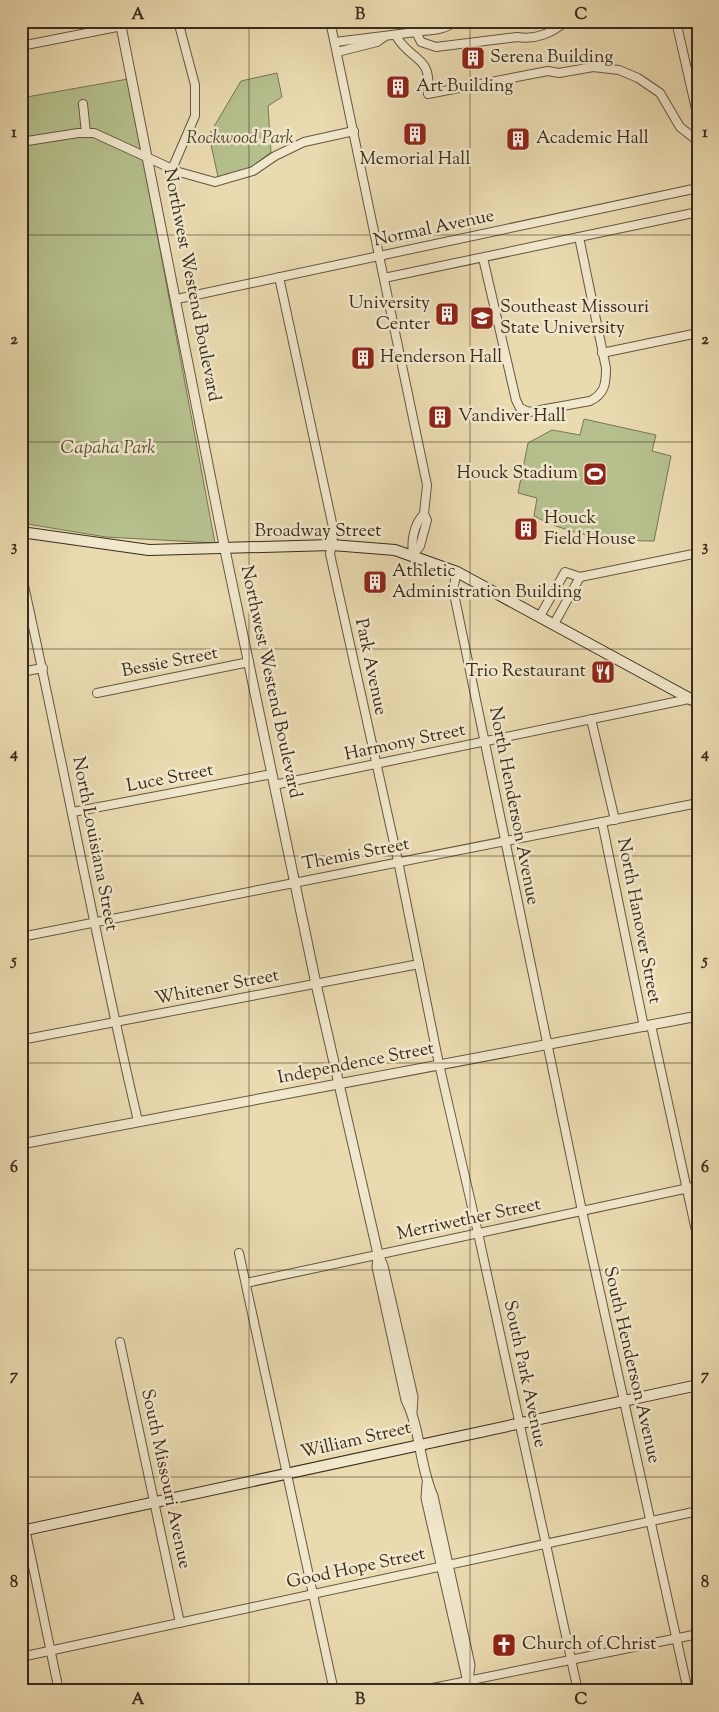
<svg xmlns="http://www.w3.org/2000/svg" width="719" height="1712" viewBox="0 0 719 1712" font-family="'Sorts Mill Goudy',serif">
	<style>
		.green { fill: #b5c08d; stroke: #787654 }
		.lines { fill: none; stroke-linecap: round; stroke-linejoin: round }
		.minor-casing { stroke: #665741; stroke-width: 10 }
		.tertiary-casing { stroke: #665741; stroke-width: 11 }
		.secondary-casing { stroke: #3a2b1c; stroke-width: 12 }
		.minor { stroke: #f1e7cc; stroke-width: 8 }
		.tertiary { stroke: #f1e7cc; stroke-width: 9 }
		.secondary { stroke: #f1e7cc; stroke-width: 10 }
		.grid { fill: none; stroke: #3a2b1c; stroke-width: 1; stroke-opacity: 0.55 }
		.labels { text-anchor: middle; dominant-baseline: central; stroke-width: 5; stroke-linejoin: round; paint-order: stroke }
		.poi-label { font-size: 18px; fill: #3a2b1c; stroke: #f1e7cc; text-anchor: start }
		.park-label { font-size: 18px; font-style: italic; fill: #534933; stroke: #f1e7cc }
		.street-label { font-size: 18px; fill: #3a2b1c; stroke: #f1e7cc }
		.neatline { fill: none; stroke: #3a2b1c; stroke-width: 2 }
		.grid-label { font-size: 16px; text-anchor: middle; font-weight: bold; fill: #3a2b1c }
	</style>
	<rect width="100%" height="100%" fill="#eadab0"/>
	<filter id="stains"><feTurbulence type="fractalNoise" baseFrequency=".004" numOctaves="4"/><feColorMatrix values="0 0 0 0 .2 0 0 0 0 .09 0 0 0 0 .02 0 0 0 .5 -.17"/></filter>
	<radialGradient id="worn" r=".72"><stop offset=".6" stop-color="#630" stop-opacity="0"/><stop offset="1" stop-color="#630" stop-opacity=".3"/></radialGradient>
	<!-- green -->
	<g class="green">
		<path d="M277,73L282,97L268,106L271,152L249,169L218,177L209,135L241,81Z"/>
		<path d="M128,79L215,543L106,537L21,523V98Z"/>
		<path d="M584,419L656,435L652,451L671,456L654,541C611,541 572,536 534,516L537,498L518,493L528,443L552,430L580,435Z"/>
	</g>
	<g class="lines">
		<!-- minor casing -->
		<g class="minor-casing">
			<g id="minor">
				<path d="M330,21L427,485L424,514L427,520L420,546L413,555"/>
				<path d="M676,21L698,118"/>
				<path d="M416,32C427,30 447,31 454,21"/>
				<path d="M396,36C412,63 432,54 428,94L548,71L559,73L593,67L619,70L638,78L660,93L680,127L698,141"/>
				<path d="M335,42L416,32L421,42L436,47L517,37C537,40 551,33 567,21"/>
				<path d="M21,46L122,26"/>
				<path d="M337,52L377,42L384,37"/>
				<path d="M83,104L86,133"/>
				<path d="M21,142L78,133H94L179,172L215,182L253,171L275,156L304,142L354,131"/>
				<path d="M172,169L195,116V85L178,21"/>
				<path d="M483,258L516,400L520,408L529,412L590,401C605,394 606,383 606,368L579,237"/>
				<path d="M279,277L334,532L330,554L398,861L439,1064L478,1233L578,1691"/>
				<path d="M384,278L698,212"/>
				<path d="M177,299L698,188"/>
				<path d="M602,353L698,333"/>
				<path d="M413,555C411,540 414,524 424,514"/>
				<path d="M21,572C62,755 95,939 138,1121"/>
				<path d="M457,572L453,589L582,1211L688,1691"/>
				<path d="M540,616L565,572L580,577L698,553"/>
				<path d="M554,624L580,577"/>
				<path d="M21,672L43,668"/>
				<path d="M97,693L249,662"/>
				<path d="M591,719L615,820"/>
				<path d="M274,785L689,699"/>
				<path d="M73,812L272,774"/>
				<path d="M602,822L644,1027"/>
				<path d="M21,937L698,803"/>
				<path d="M651,1025L698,1240"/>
				<path d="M21,1040L419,964"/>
				<path d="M239,1253L334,1691"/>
				<path d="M246,1283L698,1186"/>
				<path d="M120,1342L180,1623"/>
				<path d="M21,1509L59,1691"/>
				<path d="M21,1657L698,1511"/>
				<path d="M418,1691L698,1634"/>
			</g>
		</g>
		<!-- tertiary casing -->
		<g class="tertiary-casing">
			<g id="tertiary">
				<path d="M120,21L225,550L316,984L378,1254L383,1266L413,1397L412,1412"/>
				<path d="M21,1144L698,1016"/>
				<path d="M378,1255L377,1267L406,1400C421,1430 419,1465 433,1496L470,1665L468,1681"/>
				<path d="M427,1484L426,1498L470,1691"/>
			</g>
		</g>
		<!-- secondary casing -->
		<g class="secondary-casing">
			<g id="secondary">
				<path d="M21,532L149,550L332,545L395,550L457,572L698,703"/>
				<path d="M21,1531L698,1385"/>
			</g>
		</g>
		<!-- minor -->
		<use href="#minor" class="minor"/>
		<!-- tertiary -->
		<use href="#tertiary" class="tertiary"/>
		<!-- secondary -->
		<use href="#secondary" class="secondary"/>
	</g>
	<!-- grid -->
	<path class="grid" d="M249,21V1691M470,21V1691M21,235H698M21,442H698M21,649H698M21,856H698M21,1063H698M21,1270H698M21,1477H698"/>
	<!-- icons -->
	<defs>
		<g id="building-square" transform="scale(1.25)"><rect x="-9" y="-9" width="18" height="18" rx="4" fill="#8f2418" stroke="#f1e7cc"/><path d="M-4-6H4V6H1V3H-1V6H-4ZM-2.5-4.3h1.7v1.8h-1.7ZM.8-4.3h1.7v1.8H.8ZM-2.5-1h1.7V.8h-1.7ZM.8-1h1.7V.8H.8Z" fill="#fff"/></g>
		<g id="university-square" transform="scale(1.25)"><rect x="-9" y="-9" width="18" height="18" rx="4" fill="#8f2418" stroke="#f1e7cc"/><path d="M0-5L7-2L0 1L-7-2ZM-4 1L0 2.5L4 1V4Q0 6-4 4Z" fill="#fff"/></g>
		<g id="stadium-square" transform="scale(1.25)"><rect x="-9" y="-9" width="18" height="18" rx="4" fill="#8f2418" stroke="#f1e7cc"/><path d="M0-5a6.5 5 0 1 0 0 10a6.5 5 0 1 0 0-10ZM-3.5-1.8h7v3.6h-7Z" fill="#fff"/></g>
		<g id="restaurant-square" transform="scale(1.25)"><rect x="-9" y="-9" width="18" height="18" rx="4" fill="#8f2418" stroke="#f1e7cc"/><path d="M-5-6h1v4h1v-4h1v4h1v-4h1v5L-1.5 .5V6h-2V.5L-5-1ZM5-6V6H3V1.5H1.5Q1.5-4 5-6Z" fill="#fff"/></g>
		<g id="church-square" transform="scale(1.25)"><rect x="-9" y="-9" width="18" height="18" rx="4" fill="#8f2418" stroke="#f1e7cc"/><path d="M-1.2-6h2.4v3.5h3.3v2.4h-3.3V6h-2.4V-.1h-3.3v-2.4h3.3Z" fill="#fff"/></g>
	</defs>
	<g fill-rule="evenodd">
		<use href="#building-square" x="473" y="58"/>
		<use href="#building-square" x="398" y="87"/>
		<use href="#building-square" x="415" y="134"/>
		<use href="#building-square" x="518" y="139"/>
		<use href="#building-square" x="447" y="314"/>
		<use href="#university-square" x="482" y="318"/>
		<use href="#building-square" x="363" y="358"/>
		<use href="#building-square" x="440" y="417"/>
		<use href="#stadium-square" x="595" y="474"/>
		<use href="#building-square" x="526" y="529"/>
		<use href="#building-square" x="375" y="582"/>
		<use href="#restaurant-square" x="603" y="672"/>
		<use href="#church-square" x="504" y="1645"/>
	</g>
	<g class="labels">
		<!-- poi labels -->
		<g class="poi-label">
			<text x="490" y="58">Serena Building</text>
			<text x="416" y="87">Art Building</text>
			<text x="536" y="139">Academic Hall</text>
			<text x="415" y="160" text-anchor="middle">Memorial Hall</text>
			<text x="430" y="304" text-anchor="end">University<tspan x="430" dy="21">Center</tspan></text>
			<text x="500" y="308">Southeast Missouri<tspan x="500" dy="21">State University</tspan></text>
			<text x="380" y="358">Henderson Hall</text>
			<text x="458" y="417">Vandiver Hall</text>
			<text x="578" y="474" text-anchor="end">Houck Stadium</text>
			<text x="544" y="519">Houck<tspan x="544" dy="21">Field House</tspan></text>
			<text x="392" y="572">Athletic<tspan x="392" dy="21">Administration Building</tspan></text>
			<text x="586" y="672" text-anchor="end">Trio Restaurant</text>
			<text x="522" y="1645">Church of Christ</text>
		</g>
		<!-- park labels -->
		<g class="park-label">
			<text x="240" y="139">Rockwood Park</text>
			<text x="108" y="449">Capaha Park</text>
		</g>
		<!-- street labels -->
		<g class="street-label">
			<text transform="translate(434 229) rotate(-12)">Normal Avenue</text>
			<text transform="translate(191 285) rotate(79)">Northwest Westend Boulevard</text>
			<text x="318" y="532">Broadway Street</text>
			<text transform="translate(170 663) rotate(-11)">Bessie Street</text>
			<text transform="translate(370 667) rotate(78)">Park Avenue</text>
			<text transform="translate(270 682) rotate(78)">Northwest Westend Boulevard</text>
			<text transform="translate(405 743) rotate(-12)">Harmony Street</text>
			<text transform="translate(170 779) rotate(-11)">Luce Street</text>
			<text transform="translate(513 806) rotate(79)">North Henderson Avenue</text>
			<text transform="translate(94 844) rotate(79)">North Louisiana Street</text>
			<text transform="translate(356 855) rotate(-11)">Themis Street</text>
			<text transform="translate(638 921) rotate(79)">North Hanover Street</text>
			<text transform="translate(217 988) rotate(-11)">Whitener Street</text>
			<text transform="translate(356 1064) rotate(-11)">Independence Street</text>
			<text transform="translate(469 1220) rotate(-12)">Merriwether Street</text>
			<text transform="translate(631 1365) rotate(77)">South Henderson Avenue</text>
			<text transform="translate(524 1374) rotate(78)">South Park Avenue</text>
			<text transform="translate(356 1441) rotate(-13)">William Street</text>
			<text transform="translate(165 1479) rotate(78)">South Missouri Avenue</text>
			<text transform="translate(356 1569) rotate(-12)">Good Hope Street</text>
		</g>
	</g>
	<!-- margin -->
	<rect width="719" height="1712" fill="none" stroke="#eadab0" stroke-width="55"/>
	<rect x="28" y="28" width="664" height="1656" class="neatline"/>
	<g class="grid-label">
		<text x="138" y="19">A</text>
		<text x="360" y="19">B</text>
		<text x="581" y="19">C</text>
		<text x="14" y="137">1</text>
		<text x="705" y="137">1</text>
		<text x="14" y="344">2</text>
		<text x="705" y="344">2</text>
		<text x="14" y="551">3</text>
		<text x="705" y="551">3</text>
		<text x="14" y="758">4</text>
		<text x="705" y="758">4</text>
		<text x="14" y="965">5</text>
		<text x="705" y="965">5</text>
		<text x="14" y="1172">6</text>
		<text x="705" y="1172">6</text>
		<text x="14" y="1380">7</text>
		<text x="705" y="1380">7</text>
		<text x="14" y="1587">8</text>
		<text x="705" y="1587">8</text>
		<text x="138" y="1704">A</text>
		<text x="360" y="1704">B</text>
		<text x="581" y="1704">C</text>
	</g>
	<rect width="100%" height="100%" filter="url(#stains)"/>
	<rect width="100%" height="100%" fill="url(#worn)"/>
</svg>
